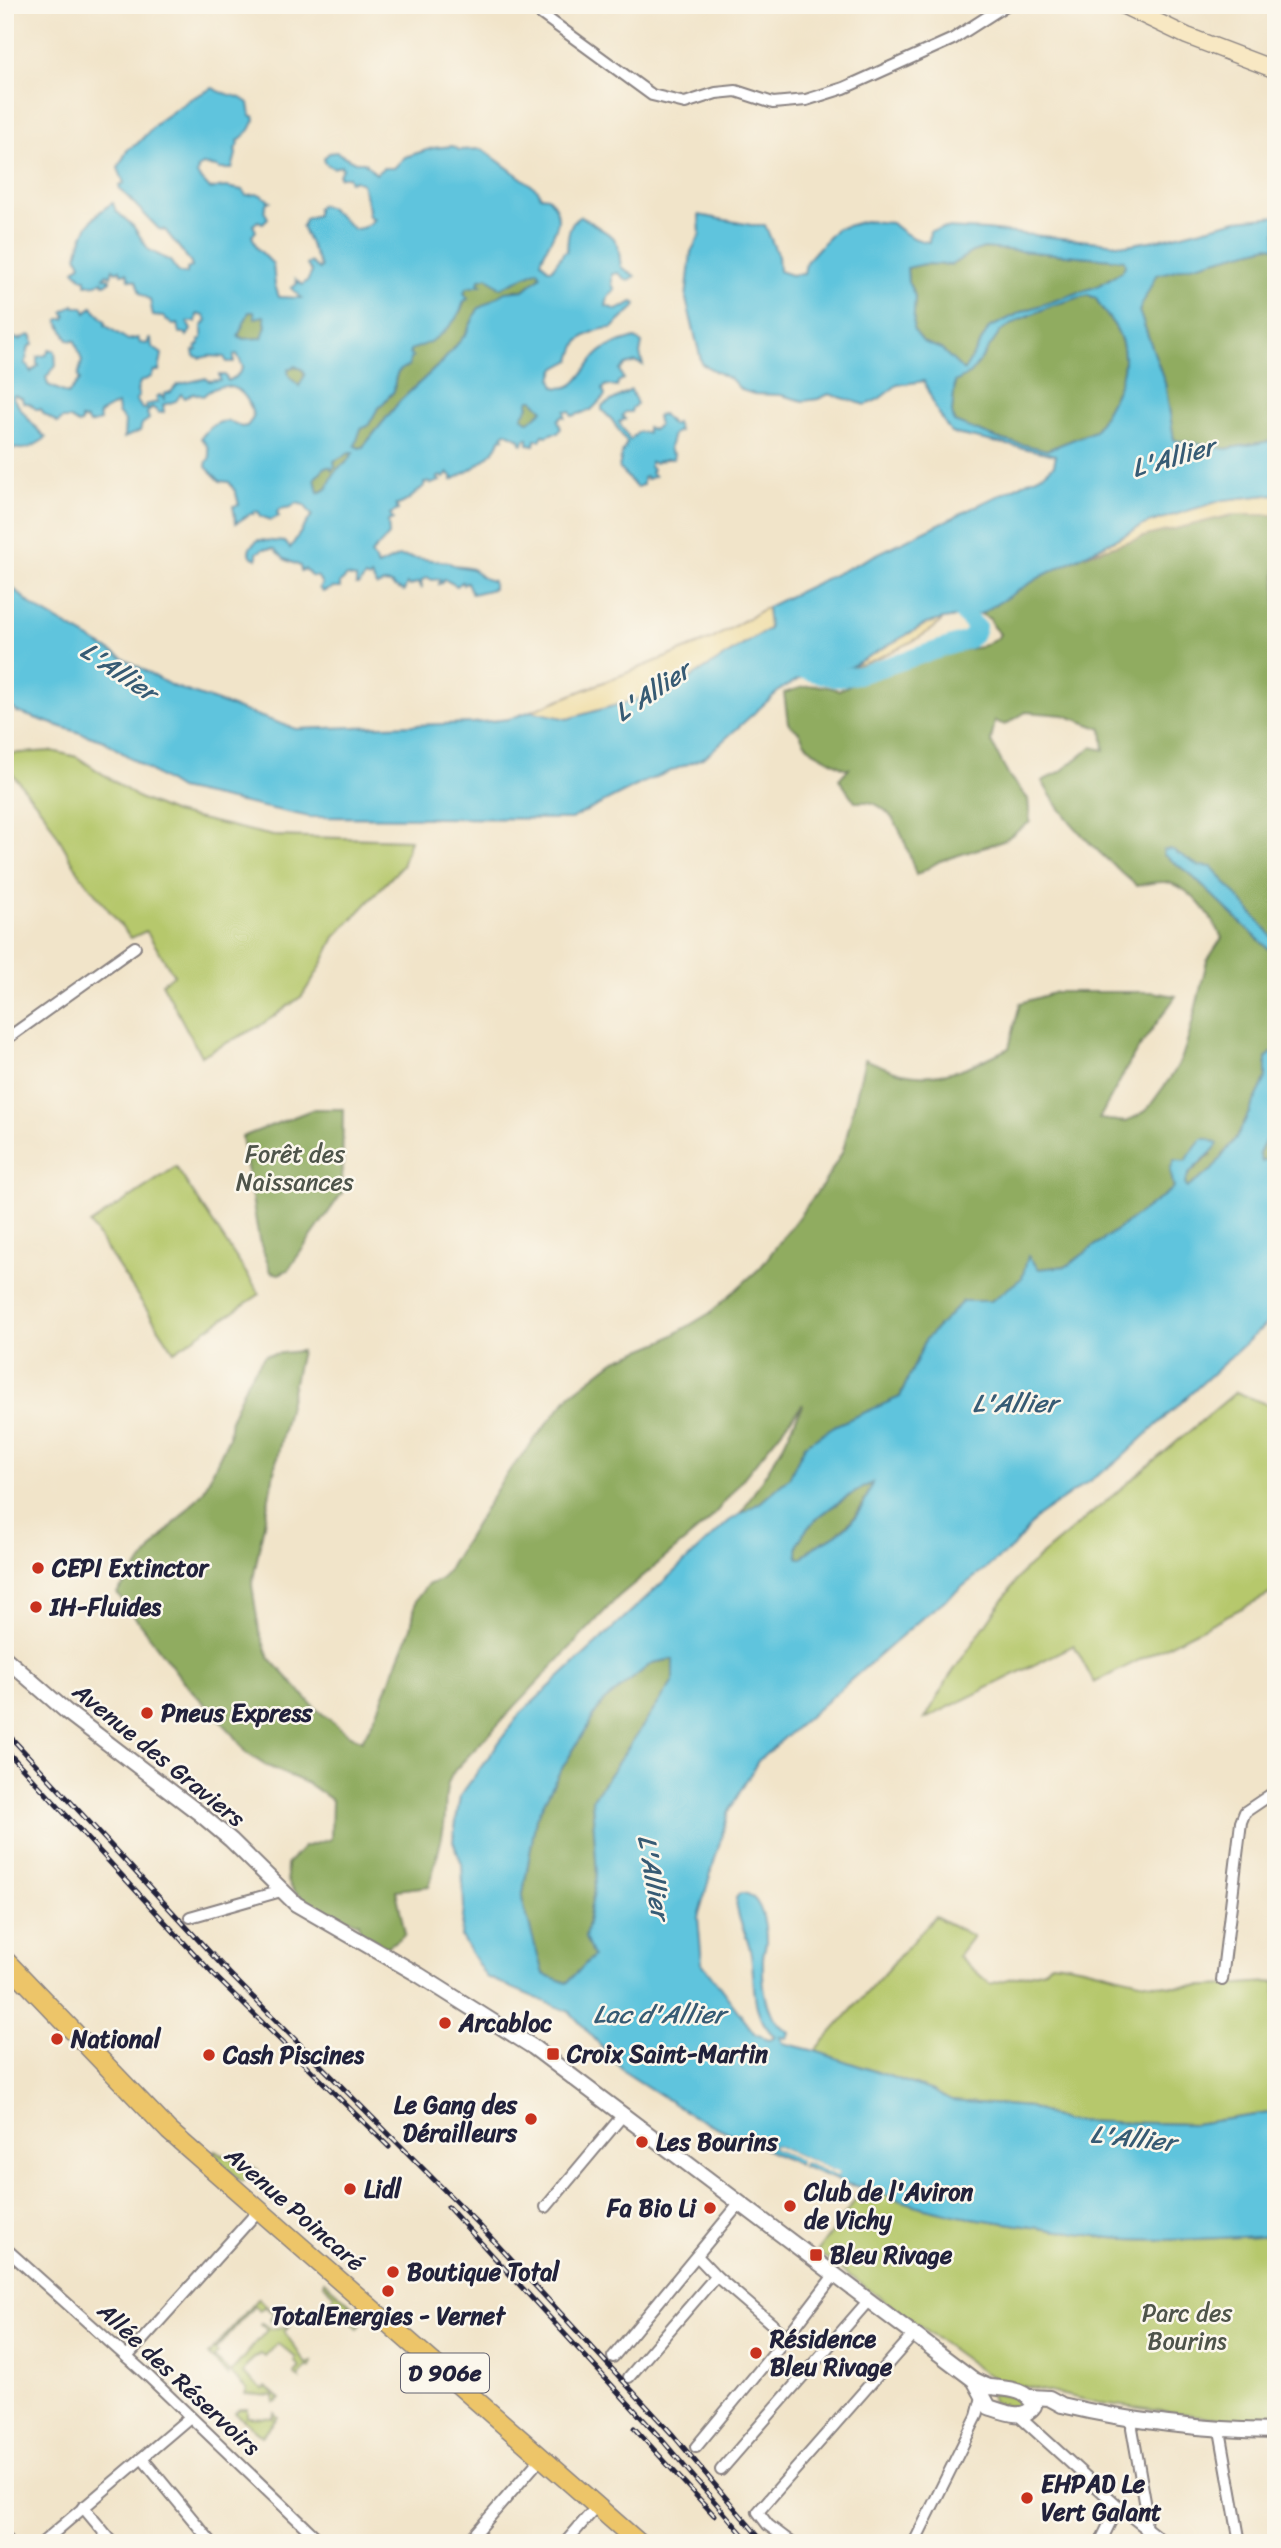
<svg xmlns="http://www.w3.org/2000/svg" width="1281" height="2548" viewBox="0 0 1281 2548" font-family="Sriracha,sans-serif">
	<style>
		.green { fill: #b6c86c; stroke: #6c7554; stroke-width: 2 }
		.forest { fill: #90ac60; stroke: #59674e; stroke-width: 2 }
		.sand { fill: #eeda9e; stroke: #887e6c; stroke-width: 2 }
		.water { fill: #5fc4dd; stroke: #40738c; stroke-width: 2; fill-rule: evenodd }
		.pier { fill: #f1e4c9 }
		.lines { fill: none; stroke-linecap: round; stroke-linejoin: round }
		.river { stroke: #5fc4dd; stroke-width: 18 }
		.minor-casing { stroke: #8a8382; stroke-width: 14 }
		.tertiary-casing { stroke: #8a8382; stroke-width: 18 }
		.secondary-casing { stroke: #8a8382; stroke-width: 19 }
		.primary-casing { stroke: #8a8382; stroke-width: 21 }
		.minor { stroke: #fff; stroke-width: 10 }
		.tertiary { stroke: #fff; stroke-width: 14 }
		.secondary { stroke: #f8e8c3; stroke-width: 16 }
		.primary { stroke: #edc569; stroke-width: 18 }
		.rail-casing { stroke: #22223b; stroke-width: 5 }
		.rail { stroke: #fbf7ec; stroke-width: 2.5; stroke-dasharray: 8; stroke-linecap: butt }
		.poi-dot { fill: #c8321e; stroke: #fbf7ec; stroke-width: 2.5 }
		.labels { text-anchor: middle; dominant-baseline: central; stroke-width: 5; stroke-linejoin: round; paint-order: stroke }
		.shield { fill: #fbf7ec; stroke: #636270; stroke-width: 2 }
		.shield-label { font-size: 23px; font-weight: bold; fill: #22223b }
		.park-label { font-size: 24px; fill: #4e544a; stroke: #fbf7ec }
		.poi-label { font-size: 24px; font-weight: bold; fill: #22223b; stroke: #fbf7ec; text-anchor: start }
		.street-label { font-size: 24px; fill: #22223b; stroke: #fbf7ec }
		.water-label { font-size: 26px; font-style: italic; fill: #375b74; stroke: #fbf7ec }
	</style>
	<rect width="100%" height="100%" fill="#fbf7ec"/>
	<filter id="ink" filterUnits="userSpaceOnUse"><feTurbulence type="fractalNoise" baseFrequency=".0143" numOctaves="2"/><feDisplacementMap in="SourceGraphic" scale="14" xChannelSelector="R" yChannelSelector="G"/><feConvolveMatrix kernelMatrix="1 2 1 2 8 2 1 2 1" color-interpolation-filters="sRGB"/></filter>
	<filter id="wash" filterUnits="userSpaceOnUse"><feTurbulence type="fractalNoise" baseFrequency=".00686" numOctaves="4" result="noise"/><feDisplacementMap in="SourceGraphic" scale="28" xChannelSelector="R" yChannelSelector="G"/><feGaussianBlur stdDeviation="1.57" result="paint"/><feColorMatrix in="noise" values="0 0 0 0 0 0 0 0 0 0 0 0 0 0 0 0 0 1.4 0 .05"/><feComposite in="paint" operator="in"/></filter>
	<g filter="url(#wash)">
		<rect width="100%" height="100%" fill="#f1e4c9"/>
		<!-- green -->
		<g class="green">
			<path d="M52,751L77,757L139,798L174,813L273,836L410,840L402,866L335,937L321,966L302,996L260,1026L201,1056L162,983L174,975L146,931L131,938L79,873L45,814L5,765V754Z"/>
			<path d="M176,1167L260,1294L174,1351L90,1224Z"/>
			<path d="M1236,1392L1276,1408V1591L1094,1683L1074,1645L925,1719L947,1680L1023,1571Z"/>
			<path d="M935,1916L973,1936L958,1956L990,1984L1044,1970L1051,1962C1092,1965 1131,1983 1173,1986C1207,1988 1242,1983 1276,1982V2112L1194,2124L1065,2121L1029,2107L951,2101L933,2091L815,2051Z"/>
			<path d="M215,2151L257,2169L258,2170L242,2182L211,2155Z"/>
			<path d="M864,2188L921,2207L959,2216L1059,2231C1074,2231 1093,2237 1111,2238C1166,2242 1221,2238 1276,2235V2421L1232,2420L1100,2403L1000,2381L983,2372L817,2252Z"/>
			<path d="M324,2281L350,2304L342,2313L330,2303L334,2295L323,2284Z"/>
			<path d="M258,2298L279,2319L276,2323L271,2322L270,2319L274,2315L265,2306L259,2311L254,2306L215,2350L218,2353L214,2358L228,2371V2376L208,2355Z"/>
			<path d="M351,2305L367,2318L358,2328L343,2314Z"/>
			<path d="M262,2323L271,2329L289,2326L284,2331L306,2364L312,2362L310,2368L308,2366L299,2376L300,2379L294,2374L300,2367L294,2361L296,2358L278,2343L265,2357L261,2354C253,2358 246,2365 243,2374L263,2390L266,2387L280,2399L277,2402L274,2403V2396L245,2394L247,2389L230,2373L267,2330L261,2325Z"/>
			<path d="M990,2393L1027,2399L1025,2410L992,2403Z"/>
			<path d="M239,2409H247V2417L273,2418L274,2413L278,2417L262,2436L235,2413Z"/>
		</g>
		<!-- forest -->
		<g class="forest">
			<path d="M1268,246L1276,247V440L1226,449L1174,440L1165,383L1139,311L1155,275Z"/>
			<path d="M984,248L1125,260V266L1122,271L1098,286L1024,311L989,328L964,371L941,349L923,342L913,329L915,296L908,282L907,268L924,264L951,265L972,252Z"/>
			<path d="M538,270L542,275L524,290H515L478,309L466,334L443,361L400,401L363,447L359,448L355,445L361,428L368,426L377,410L394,391C395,378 395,370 409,365L410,350L461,312L466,295L464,293L466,288L487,276L492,280H515Z"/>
			<path d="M1088,295L1096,298C1101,311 1111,318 1117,330C1136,369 1113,397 1095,431L1047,450L1002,440L954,422L952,413L955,382L971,373L1001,331L1021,319L1053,305Z"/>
			<path d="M249,311L264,315L266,326L263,338L243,339L238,336Z"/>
			<path d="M295,366L303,370C305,376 305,383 299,386C291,381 288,379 288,369Z"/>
			<path d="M530,400H533L543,409V412L529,422L521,417L529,406L528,403Z"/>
			<path d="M348,453H353C345,466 333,475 327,489L318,493L315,478L325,467H330L332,470L334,461Z"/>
			<path d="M1232,515H1276V941C1245,903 1213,874 1171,849L1164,855L1190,874L1276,956V1052H1273L1266,1058V1078L1238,1135L1212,1170L1187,1188L1184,1184L1186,1176L1212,1154L1174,1182L1175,1188L1067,1266L1039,1269L991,1301H963L926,1339L900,1397L805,1445L789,1478L761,1502L740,1515L784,1444L803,1404L709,1521L618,1597L455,1770C442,1788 447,1805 444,1825C441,1846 434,1866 429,1886L396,1890L405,1934L387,1947L360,1932L359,1922C338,1917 296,1903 288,1881C286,1876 287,1869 287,1864L304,1847L331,1839L332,1800L309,1784L265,1765L245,1752L234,1735L183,1681L117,1593L162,1537L203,1492L229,1437L231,1418L247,1381L265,1355L301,1351L275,1467L252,1585L259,1631L269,1657L315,1708L348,1734L362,1741L376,1715L411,1628L416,1600L427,1585L440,1580L449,1568L503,1479L571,1394L614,1361L663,1341L710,1313L760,1268L824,1183L843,1151L865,1059C877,1064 890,1070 902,1073C941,1082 975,1065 1009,1048L1020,1003L1057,992H1152L1176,996L1134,1055L1099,1119L1126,1122L1146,1111L1173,1074L1181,1060L1189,1036L1207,961L1222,938C1213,918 1192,889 1170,883C1161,880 1146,884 1137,886C1101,855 1064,822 1042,781L1060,772L1092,747L1104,750L1102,729L1064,715L1026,712L1005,725L995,721L991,741L1008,775L1028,799L1030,822L1003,841L940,861L916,875C908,852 899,811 872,803C867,801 860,802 855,802L839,779L849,768H844L813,751L804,742L800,733L788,723L784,693C807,685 816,683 839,690L882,670L929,656L980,647L997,639L1000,634L993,627L990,619L980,614C1014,593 1048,570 1085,555C1131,536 1183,527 1232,515Z"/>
			<path d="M314,1109H343L342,1193L288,1270L279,1274L271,1272L259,1240L242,1137Z"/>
			<path d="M1276,1111V1153L1262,1162L1259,1153L1274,1123Z"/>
			<path d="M873,1482C865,1504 854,1522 834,1536C820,1544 813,1545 802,1558H798C788,1527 851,1495 873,1482Z"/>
			<path d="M673,1659V1682L592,1800L597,1875L585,1938L594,1956L567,1983L543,1975L522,1899L536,1818L558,1775L602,1703L652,1663Z"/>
		</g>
		<!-- sand -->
		<g class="sand">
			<path d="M1276,494V515H1232L1146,536L1085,555L1148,523L1223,500Z"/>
			<path d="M767,607L770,628L671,690L567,719L531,711L712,639Z"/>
			<path d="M943,619C930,636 869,664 848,668L926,624Z"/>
		</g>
		<!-- water -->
		<g class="water">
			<path d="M213,88C227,97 237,93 249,103L251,116H254L255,120L250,130L238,141L239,144L235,149L236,154L232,169H219L217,167L203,165L198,168L197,175L210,189L226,187L242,190L246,195L259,194L270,201L267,202L264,211L268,218L263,223L258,221L253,225L256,231L252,236L257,248L273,264L275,285L279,297L301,298L291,288L297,284L296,280L302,285L308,280L312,272L307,265L310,262L319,269L321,267L302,227L305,219L317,215V208L321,205L328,207L354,229C362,230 371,224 375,218H371L368,214L369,209L362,184L355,180L350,182L348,177H339V174L343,169L341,166L333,168L325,163L324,158L329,153L336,152L355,162H364L376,174L383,168H394L405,157L433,148L453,146L459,150L482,149L538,190L540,196L548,197C571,222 548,237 541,261L548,269H552L564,252L567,251C568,238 567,223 581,216L613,237L618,245L621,267L635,276L628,281L618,273L612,274V284L615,290L608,297L606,306L617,310L633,302L636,304L635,307L612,328C602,328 583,334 577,344C574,349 573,355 571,360L555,369L552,379L555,387C579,393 584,366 598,354C607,345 623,342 635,338L642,343L640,354L643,365L636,362L626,365L620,370L623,379L618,382L617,387L606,385L603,389L605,396L591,410L572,416L570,411H565V417L562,416L558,420L561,428L558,433H553L547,436L543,435L540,440H535L534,445L528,444V438L525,439L523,444L521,443L520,439L506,432L502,435L504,438L500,439C497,455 468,472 452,480V476L448,473L444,478L441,476L437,478L440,481L431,484L428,482L424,483V486C417,492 405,505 396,505L398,510L390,514L393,519L388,521L389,535L371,554L378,566L399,556L448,562C456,568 463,566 472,569C483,574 475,577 493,581V589L472,594L467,582L463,585L462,582L457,586L444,579L442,583L439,584L440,579L432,580L427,577L421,581L422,589L418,582L410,586L407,584L404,591L394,587L391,584L384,583L377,586L371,576L369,579L365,577L359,585H356V578L347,576L340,583V588H332L323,592L319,588L322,584L318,577L311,576L305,569L301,571L300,566L284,559L274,549H263L257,553V559L252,557L249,551L251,546L258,540L285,542L290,548L312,515L304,505L296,503L291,507L279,509L277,513L279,516L271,520L260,516L259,512L254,511V514H250L236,523L233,506L239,505L236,493L229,482L220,481L206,467L207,461L210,458L208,447L201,438C211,424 225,415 241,427L247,426L253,418C250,390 226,375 203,396L193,393L185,398L181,394L176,401L163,405L164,412L159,413L152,407L147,413L149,419L142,424L140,431L124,438L125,421L118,413L117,404L99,414L100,421L89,424L87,420L81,419V423L78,424L70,419H62L58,423L44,414L41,409H36L30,404L23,402L22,398L15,395L12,396C20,409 36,429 46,438C30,449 24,452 5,446V340L14,337L18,340L29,335L32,336L33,345L29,346L25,365H28L31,372L39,365L37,364V357L46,355L50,349L55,351L56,366L46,377L48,385L68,394L80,380L78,376L82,361L75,341L68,340L58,321L59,319H65L66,316L63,312L74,305L75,307H83L86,313L92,307L106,322L105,325L128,340L138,338L140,343L147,344L149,339H151L152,347L162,354L159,371H154L151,377L140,382L137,391L139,397L136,399L142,409H147L145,405L158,402L156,397L160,395L164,399V394L171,392L177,385L206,378L209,381L220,380L219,375H225L228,381C235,378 240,374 243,367L237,354L234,355V362H227L224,357L209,356L201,358L194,356L193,351L197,350L196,347L200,344L199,340L202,339V327L207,320L204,316L197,314L196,322H187L191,330L187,336L185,333H180L178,324L173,325L163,317L153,316L150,300L140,293L136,281L129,279L127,273L121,274L120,270L116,272L113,269L111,276L107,274L104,277L110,279V282L104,284L102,281L97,284L86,285V279H83L74,270L81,264L77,256C82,232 91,215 113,203L116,211L133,226L149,250L170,261L179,273L187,274V269L192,267L190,261L165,230L159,229L120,189L119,186L124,183L118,168L128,149L137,144L159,121L192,98ZM538,270L541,276L524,290L505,292L478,309L466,334L443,361L400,401L363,447L359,448L355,446L361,429L368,426L377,410L394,391C395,379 395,369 409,366L410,359L413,357L410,355V350C433,344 458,325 464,301L468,299L464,293L466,288L481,285L478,283L480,279L487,277L501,288ZM249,312H254L255,318L264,316L266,326L262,338L244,339L238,336ZM295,366L303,370L305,375L299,386C294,379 288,381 288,369ZM530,400H533L543,410L529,422L522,417L529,406L528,403ZM349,453H353L345,464C335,467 331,480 327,489L318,493L315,478L325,467H330L332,470L335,466L334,461Z"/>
			<path d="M699,215L751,225H765L778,256L779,271L791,275L804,274L806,262L836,229L865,221L892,223C903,233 915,241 929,242L930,231L944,228L986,230L1127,245L1167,238L1237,220L1276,216V247L1268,246L1156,275L1139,311L1165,383L1174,440L1226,449L1276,440V494L1223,500L1148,523L1042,576L980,614L943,619L926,624L848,668L801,678L781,689L705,757L642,783L571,819L310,817L179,789L104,741L17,712L5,701V581L34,607L172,686L296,729L473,723L509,719L531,711L567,719L671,690L769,629L767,607L1045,473L1054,465L1056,455L951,433L936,409L924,381L897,385L879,399L866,405L829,394L818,399L803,401L781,395L754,394L741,390L732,380L702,364L686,299L691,252L700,235ZM984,248L1124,260L1125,266L1122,271L1098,286L1024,311L989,328L964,371L941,349L923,342L913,329L915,296L908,282L907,268L924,264L951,265L972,252ZM1088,295L1096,298C1101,311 1111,318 1117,330C1136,367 1113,399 1095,431L1047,450L1002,440L954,422L952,412L955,382L971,373L1001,331L1021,319L1053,305Z"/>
			<path d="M631,390L637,404L632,408L631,412H625L622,416L625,419L619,422L630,440L638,432L647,433V427L653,430L659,425L657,416L662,414L672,425L676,423L679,431L673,434L669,448L671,453L674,454L673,459H665L655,463L650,462V467L653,469L651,473L655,476L647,479L646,477L643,478V485L636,487L619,468L622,453L627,443L612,420L602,410V406Z"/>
			<path d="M1171,849L1199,866L1212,867L1276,941V956L1190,874L1164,855L1163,850Z"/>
			<path d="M1273,1052H1276L1275,1123L1259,1153L1262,1162L1276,1153V1315L1118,1461L1037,1517L1012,1548L922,1618L758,1761L729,1811L698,1917L702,1963L755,2034L769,2039L775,2037C746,2009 758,1980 749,1945C744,1929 736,1915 736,1898L740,1893C761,1892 766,1924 766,1941C766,1947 763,1952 763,1958C762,1983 765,2019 789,2032L787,2038L780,2037L783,2043L815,2051L933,2091L951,2101L1029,2107L1065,2121L1194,2124L1276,2112V2235C1221,2238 1166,2242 1111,2238C1093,2237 1074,2231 1059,2231L959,2216L921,2207L864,2188L847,2184L802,2166L804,2162L837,2176L838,2173L774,2145L773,2148L801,2160L799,2165L693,2116L626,2073L570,2012L486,1977L461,1937L464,1907L462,1864L453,1841L460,1796L519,1715L729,1521L761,1502L789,1478L805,1445L836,1425L900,1397L926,1339L963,1301H991L1022,1278L1028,1256L1039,1269L1067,1266L1174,1188L1170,1170L1174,1160L1185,1161L1202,1139H1209L1218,1144C1209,1159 1188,1167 1185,1184L1187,1188L1212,1170L1238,1135L1266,1078V1058ZM872,1483C866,1506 851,1527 829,1539C817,1545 811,1548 802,1558H798C789,1528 850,1494 872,1483ZM673,1659V1682L592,1800L597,1875L585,1938L593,1956L567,1983L543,1974L522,1899L536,1818L558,1775L602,1703L652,1663Z"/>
		</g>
		<!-- pier -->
		<path class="pier" d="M774,2145L839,2173L837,2176L804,2162L802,2166L799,2165L800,2160L773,2148Z"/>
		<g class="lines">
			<!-- river -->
			<path class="river" d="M796,668L835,678L859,675L968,640L975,633L977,627L963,614L973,597"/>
		</g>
	</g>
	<g filter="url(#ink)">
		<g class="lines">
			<!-- minor casing -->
			<g class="minor-casing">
				<g id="minor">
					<path d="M529,5L652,95L685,103L716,93L736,91L773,103L806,100L844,88L953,39L1006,5"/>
					<path d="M5,1040L135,947"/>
					<path d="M190,1917L281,1891"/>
					<path d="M1222,1980L1241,1822L1245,1812L1276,1791"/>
					<path d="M546,2207L623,2115"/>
					<path d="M5,2248L148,2376L322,2543"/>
					<path d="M697,2256L716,2276L787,2337"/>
					<path d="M127,2357L259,2210"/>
					<path d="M613,2357L740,2203"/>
					<path d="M629,2377L716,2276"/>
					<path d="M1017,2414L1118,2506L1165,2543"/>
					<path d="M1133,2419L1132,2428L1146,2507L1145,2529"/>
					<path d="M1220,2430L1240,2543"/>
					<path d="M696,2447L787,2337L835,2274"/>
					<path d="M142,2458L212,2543"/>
					<path d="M721,2470L869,2300"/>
					<path d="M83,2507L113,2543"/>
					<path d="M5,2537L10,2543"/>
					<path d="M42,2543L190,2417"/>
					<path d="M467,2543L541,2458"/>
					<path d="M565,2543L597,2506"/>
					<path d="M792,2543L768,2525L758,2512L914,2334"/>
					<path d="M914,2543L977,2416L982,2397"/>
					<path d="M1100,2543L1118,2506"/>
				</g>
			</g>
			<!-- tertiary casing -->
			<g class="tertiary-casing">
				<g id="tertiary">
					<path d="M5,1658L67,1712L199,1813L231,1840L296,1904L419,1975L533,2047L974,2380C979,2382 985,2386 990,2387C1006,2389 1027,2388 1034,2406C1024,2421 1004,2412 989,2407L974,2380"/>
					<path d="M1030,2397L1049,2398L1062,2405C1133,2422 1203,2430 1276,2431"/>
				</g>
			</g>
			<!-- secondary casing -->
			<g class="secondary-casing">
				<path id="secondary" d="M1122,5L1187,36L1276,70"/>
			</g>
			<!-- primary casing -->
			<g class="primary-casing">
				<path id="primary" d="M5,1960L169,2131L639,2543"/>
			</g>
			<!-- minor -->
			<use href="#minor" class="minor"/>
			<!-- tertiary -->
			<use href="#tertiary" class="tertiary"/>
			<!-- secondary -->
			<use href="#secondary" class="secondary"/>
			<!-- primary -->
			<use href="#primary" class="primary"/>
			<!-- rail casing -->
			<g class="rail-casing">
				<g id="rail">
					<path d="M5,1731L229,1973L480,2226L673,2435L764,2543"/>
					<path d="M5,1749L213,1974L389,2147"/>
					<path d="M448,2207L663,2441L750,2543"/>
					<path d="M634,2428L714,2515"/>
				</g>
			</g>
			<!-- rail -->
			<use href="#rail" class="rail"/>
		</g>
	</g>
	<!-- markers -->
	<g class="poi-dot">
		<circle cx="38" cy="1568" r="7"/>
		<circle cx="36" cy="1607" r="7"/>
		<circle cx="147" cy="1713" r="7"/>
		<circle cx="445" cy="2023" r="7"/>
		<circle cx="57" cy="2039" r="7"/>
		<rect x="546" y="2047" width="14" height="14" rx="3.5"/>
		<circle cx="209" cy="2055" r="7"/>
		<circle cx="531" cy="2119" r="7"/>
		<circle cx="642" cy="2142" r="7"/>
		<circle cx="350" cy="2189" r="7"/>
		<circle cx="790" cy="2206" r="7"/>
		<circle cx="710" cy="2208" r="7"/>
		<rect x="809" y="2248" width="14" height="14" rx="3.5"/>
		<circle cx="393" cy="2272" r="7"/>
		<circle cx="388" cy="2291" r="7"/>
		<circle cx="756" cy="2353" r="7"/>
		<circle cx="1027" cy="2498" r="7"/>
	</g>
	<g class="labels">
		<!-- shield labels -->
		<rect class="shield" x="401" y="2353.5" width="88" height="39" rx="5"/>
		<g class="shield-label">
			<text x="445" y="2373">D 906e</text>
		</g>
		<!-- park labels -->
		<g class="park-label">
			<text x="295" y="1154">Forêt des<tspan x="295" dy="28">Naissances</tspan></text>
			<text x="1187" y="2313">Parc des<tspan x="1187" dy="28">Bourins</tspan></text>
		</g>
		<!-- poi labels -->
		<g class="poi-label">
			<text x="52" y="1568">CEPI Extinctor</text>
			<text x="50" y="1607">IH-Fluides</text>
			<text x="161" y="1713">Pneus Express</text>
			<text x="459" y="2023">Arcabloc</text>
			<text x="71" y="2039">National</text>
			<text x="567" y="2054">Croix Saint-Martin</text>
			<text x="223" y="2055">Cash Piscines</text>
			<text x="517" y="2105" text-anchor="end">Le Gang des<tspan x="517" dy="28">Dérailleurs</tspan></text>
			<text x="656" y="2142">Les Bourins</text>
			<text x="364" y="2189">Lidl</text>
			<text x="804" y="2192">Club de l'Aviron<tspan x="804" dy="28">de Vichy</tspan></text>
			<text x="696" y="2208" text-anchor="end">Fa Bio Li</text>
			<text x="830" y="2255">Bleu Rivage</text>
			<text x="407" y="2272">Boutique Total</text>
			<text x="388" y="2316" text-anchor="middle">TotalEnergies - Vernet</text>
			<text x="770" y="2339">Résidence<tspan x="770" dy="28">Bleu Rivage</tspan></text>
			<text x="1041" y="2484">EHPAD Le<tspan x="1041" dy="28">Vert Galant</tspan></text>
		</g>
		<!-- street labels -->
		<g class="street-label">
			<text transform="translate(159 1755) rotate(39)">Avenue des Graviers</text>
			<text transform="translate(295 2209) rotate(41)">Avenue Poincaré</text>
			<text transform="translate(179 2379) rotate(43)">Allée des Réservoirs</text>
		</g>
		<!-- water labels -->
		<g class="water-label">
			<text transform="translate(1173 457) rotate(-16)">L'Allier</text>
			<text transform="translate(119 671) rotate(34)">L'Allier</text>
			<text transform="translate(652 691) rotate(-34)">L'Allier</text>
			<text x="1015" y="1403">L'Allier</text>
			<text transform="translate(654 1877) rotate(80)">L'Allier</text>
			<text x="659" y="2014">Lac d'Allier</text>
			<text transform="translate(1133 2138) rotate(6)">L'Allier</text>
		</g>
	</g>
	<!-- margin -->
	<rect width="1281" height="2548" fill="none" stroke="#fbf7ec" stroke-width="28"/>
</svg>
